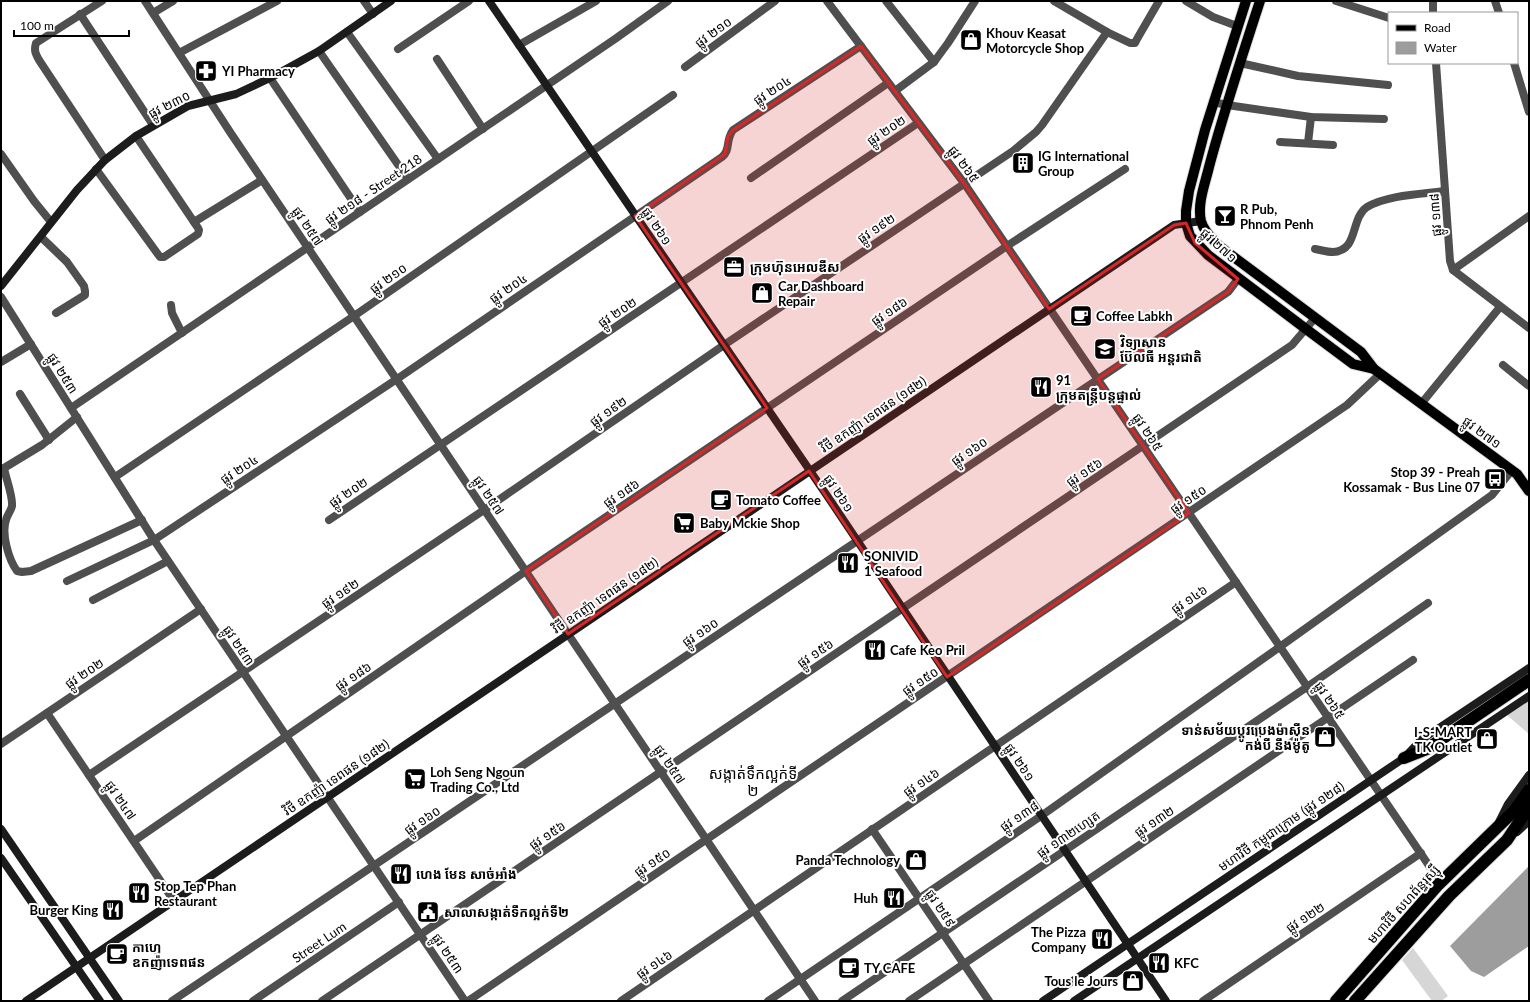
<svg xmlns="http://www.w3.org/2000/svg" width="1530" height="1002" viewBox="0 0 1530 1002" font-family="Lato,'Noto Sans Khmer',sans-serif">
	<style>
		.green { fill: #d6d6d6 }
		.water { fill: #9d9d9d }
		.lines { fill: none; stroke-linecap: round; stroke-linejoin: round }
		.primary-casing { stroke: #dbdbdb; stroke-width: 12 }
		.highway-casing { stroke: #dbdbdb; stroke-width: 14 }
		.street { stroke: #4f4f4f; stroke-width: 8 }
		.secondary { stroke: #1c1c1c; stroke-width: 8 }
		.primary { stroke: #000; stroke-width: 10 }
		.highway { stroke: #000; stroke-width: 12 }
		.marked { fill: #d62828; fill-opacity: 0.2; stroke: #d62828; stroke-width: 3; stroke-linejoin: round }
		.labels { text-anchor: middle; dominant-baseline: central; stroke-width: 4; stroke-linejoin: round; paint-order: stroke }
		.street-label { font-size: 13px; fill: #000; stroke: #fff }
		.poi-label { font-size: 13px; font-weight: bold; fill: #000; stroke: #fff; text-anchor: start }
		.quarter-label { font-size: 15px; fill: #000; stroke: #fff }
	</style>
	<rect width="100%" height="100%" fill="#fff"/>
	<!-- green -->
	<g class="green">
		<path d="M1529,700V734L1507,715Z"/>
		<path d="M1413,948L1448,996L1441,1001H1432L1402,960Z"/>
	</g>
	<!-- water -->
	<path class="water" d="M1529,866V946L1484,977L1471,971L1450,946Z"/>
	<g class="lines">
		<!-- primary casing -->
		<g class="primary-casing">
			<g id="primary">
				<path d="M1246,1L1205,130L1189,191L1186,211V223L1190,236L1208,255L1306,329L1353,364L1374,369"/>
				<path d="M1260,1C1242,56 1224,111 1209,167C1205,184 1197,204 1201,221C1204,232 1212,238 1219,246L1361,352L1374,369L1517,474L1529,491"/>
			</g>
		</g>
		<!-- highway casing -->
		<g class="highway-casing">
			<g id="highway">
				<path d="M1404,758L1427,749L1529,680"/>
				<path d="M1336,1001L1437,886L1514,811L1529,790"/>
				<path d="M1355,1001L1449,896L1507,840L1529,807"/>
			</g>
		</g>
		<!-- street -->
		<g class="street">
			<path d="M102,1L36,43C34,50 35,53 39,60L105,160"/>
			<path d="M145,1L230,132L815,1001"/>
			<path d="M364,1L373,14"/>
			<path d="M827,1L964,183L1432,870L1442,881"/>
			<path d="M886,1L934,62"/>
			<path d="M1054,1L1107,32L1130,43H1135L1137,39L1159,1"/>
			<path d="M1186,1L1213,17L1237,26"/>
			<path d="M1336,1L1389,18"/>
			<path d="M1433,1V13"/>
			<path d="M1495,1L1499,13"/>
			<path d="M153,13L173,1"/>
			<path d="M80,14L153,125"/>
			<path d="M347,32L438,159"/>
			<path d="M519,45L596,1"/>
			<path d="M398,49L469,1"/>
			<path d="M319,51L408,179"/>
			<path d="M179,53L277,1"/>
			<path d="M437,59L483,129"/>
			<path d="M1240,63L1298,76L1388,85"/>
			<path d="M1436,63L1450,261L1453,270L1529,328"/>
			<path d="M1514,63L1529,112"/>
			<path d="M685,67L775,1"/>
			<path d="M270,78L360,212"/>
			<path d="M895,91L934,62L948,43L975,1"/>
			<path d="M1213,102L1227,105L1311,117L1384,119"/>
			<path d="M1280,142L1333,145"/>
			<path d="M1308,143L1311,117"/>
			<path d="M1,154L34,201L51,222"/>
			<path d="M96,169L160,257H164L198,234L199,230L198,228L136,136"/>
			<path d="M751,178L888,83"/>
			<path d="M194,222L262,180"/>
			<path d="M41,237L67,262L84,286L85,291V295L56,313"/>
			<path d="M1315,249C1321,250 1327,252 1333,252C1359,251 1350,218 1367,207C1387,195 1422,194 1445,191"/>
			<path d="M1453,270L1529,216"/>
			<path d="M1,297L154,540L465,1001"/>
			<path d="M171,305L172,313L182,333"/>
			<path d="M1,362L31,344"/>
			<path d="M1503,365L1529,386"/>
			<path d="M20,394L49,440"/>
			<path d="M1421,404L1500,307"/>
			<path d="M71,408L615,39L668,1"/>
			<path d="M77,417L42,445L4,468C6,479 13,496 12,506C11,511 7,515 6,520C1,534 9,560 17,571L22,572L31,571L142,520"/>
			<path d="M115,477L354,316L673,95"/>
			<path d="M329,520L918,123"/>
			<path d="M67,581L154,540L397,379L722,157C731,150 725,141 733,130L861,46"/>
			<path d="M93,600L168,561"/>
			<path d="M47,713L174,901"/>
			<path d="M1,744L201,609"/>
			<path d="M89,775L484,510L724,345L1013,151L1036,132L1042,125L1107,32"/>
			<path d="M872,829L989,1001"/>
			<path d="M134,841L526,571L1007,246L1125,169"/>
			<path d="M172,1001L1228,292L1238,279"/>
			<path d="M253,1001L399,902"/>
			<path d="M322,1001L1292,345L1315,318"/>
			<path d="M468,1001L1347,405L1380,374"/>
			<path d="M621,1001L1236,582"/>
			<path d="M768,1001L1041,816L1281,646L1492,495L1512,470"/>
			<path d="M842,1001L1307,687L1428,603"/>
			<path d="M909,1001L1413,660"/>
			<path d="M1203,1001L1421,853"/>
		</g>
		<!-- secondary -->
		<g class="secondary">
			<path d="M489,1L830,500L1166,1001"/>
			<path d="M1,286L77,190L105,160L136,136L188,106L236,94L270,78L319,51L391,1"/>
			<path d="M1499,822L1508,804L1529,775"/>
			<path d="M1,829L119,1001"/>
			<path d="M1517,832L1529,821"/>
			<path d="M1,858L100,1001"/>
			<path d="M26,1001L1174,225L1201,221"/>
			<path d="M1043,1001L1404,758L1421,740L1529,668"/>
			<path d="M1074,1001L1529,696"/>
		</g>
		<!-- primary -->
		<use href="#primary" class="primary"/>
		<!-- highway -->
		<use href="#highway" class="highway"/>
	</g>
	<!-- marked area -->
	<path class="marked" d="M861,46L964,183L1049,309L1174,225L1186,223L1195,243L1238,279L1228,292L1098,379L1189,513L947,677L809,471L568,634L526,571L767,408L635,216L725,154L728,136L733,130Z"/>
	<!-- icons -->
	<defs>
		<g id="shop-square" transform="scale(1.15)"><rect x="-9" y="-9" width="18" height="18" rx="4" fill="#000" stroke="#fff"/><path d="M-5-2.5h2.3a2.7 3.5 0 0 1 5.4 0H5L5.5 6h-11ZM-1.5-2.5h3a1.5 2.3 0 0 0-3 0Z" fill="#fff"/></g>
		<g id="pharmacy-square" transform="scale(1.15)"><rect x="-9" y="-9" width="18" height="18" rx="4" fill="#000" stroke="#fff"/><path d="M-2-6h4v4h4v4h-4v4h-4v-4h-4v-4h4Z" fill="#fff"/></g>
		<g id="building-square" transform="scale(1.15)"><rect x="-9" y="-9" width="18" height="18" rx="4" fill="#000" stroke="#fff"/><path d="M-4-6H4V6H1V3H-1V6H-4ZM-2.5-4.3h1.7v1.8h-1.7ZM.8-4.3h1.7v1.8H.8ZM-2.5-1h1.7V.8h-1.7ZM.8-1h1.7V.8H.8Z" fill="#fff"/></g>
		<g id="bar-square" transform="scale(1.15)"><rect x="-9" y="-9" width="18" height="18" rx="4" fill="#000" stroke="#fff"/><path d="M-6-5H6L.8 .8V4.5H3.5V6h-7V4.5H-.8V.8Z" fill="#fff"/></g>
		<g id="office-square" transform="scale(1.15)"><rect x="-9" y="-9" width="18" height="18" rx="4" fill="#000" stroke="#fff"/><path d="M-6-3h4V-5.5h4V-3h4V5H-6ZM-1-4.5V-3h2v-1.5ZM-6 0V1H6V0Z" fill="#fff"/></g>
		<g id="cafe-square" transform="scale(1.15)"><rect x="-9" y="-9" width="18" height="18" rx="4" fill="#000" stroke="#fff"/><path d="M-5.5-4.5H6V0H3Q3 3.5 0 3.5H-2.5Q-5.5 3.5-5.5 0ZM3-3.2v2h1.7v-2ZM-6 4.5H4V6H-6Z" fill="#fff"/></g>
		<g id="school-square" transform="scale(1.15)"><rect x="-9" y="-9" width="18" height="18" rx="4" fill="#000" stroke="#fff"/><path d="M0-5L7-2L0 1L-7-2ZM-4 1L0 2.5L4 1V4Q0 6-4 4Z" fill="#fff"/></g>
		<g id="restaurant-square" transform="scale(1.15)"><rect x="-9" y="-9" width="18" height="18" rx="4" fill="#000" stroke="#fff"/><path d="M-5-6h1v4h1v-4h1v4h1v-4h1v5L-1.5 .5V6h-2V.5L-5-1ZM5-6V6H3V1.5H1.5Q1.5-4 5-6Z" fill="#fff"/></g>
		<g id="bus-square" transform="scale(1.15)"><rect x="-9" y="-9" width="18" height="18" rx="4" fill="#000" stroke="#fff"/><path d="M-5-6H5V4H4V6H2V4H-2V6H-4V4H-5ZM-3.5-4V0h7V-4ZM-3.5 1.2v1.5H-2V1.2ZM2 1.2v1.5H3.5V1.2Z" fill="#fff"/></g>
		<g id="supermarket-square" transform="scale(1.15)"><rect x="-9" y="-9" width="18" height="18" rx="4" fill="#000" stroke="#fff"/><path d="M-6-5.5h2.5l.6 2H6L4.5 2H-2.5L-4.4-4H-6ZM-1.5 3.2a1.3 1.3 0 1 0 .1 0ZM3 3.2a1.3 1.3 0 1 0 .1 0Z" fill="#fff"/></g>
		<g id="civic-square" transform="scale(1.15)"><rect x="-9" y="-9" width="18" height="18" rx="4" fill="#000" stroke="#fff"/><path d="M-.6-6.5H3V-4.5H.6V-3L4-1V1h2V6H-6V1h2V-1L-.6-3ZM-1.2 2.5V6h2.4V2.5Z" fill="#fff"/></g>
	</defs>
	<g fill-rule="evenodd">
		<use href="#shop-square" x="971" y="40"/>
		<use href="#pharmacy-square" x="206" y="71"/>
		<use href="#building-square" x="1023" y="163"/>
		<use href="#bar-square" x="1225" y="216"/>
		<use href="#office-square" x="734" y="267"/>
		<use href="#shop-square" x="762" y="293"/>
		<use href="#cafe-square" x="1081" y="316"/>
		<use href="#school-square" x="1105" y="349"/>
		<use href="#restaurant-square" x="1041" y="387"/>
		<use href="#bus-square" x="1495" y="479"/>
		<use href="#cafe-square" x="721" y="500"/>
		<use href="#supermarket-square" x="684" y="523"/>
		<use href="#restaurant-square" x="848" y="563"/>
		<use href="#restaurant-square" x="875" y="650"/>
		<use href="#shop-square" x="1325" y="737"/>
		<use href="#shop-square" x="1487" y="739"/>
		<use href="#supermarket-square" x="415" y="779"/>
		<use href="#shop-square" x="916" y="860"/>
		<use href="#restaurant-square" x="401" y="874"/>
		<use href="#restaurant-square" x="139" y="893"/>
		<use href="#restaurant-square" x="894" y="898"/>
		<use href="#restaurant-square" x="113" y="910"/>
		<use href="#civic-square" x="428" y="912"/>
		<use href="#restaurant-square" x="1102" y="939"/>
		<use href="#cafe-square" x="117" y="954"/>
		<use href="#restaurant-square" x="1159" y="963"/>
		<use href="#cafe-square" x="849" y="968"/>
		<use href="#shop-square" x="1133" y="981"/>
	</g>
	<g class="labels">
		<!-- street labels -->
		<g class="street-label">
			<text transform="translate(713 32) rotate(-36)">ផ្លូវ ២១០</text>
			<text transform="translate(772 90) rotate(-33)">ផ្លូវ ២០៤</text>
			<text transform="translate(169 104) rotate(-27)">ផ្លូវ ២៣០</text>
			<text transform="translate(886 130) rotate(-34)">ផ្លូវ ២០២</text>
			<text transform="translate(964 164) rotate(54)">ផ្លូវ ២៦៥</text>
			<text transform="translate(373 189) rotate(-34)">ផ្លូវ ២១៨ - Street 218</text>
			<text transform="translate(1435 215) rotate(-94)">ផ្លូវ ១៣៨</text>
			<text transform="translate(308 226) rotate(56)">ផ្លូវ ២៥៧</text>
			<text transform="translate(657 226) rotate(56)">ផ្លូវ ២៦១</text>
			<text transform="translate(876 228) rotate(-34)">ផ្លូវ ១៩២</text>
			<text transform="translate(1219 245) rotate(42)">ផ្លូវ ២៧១</text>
			<text transform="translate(388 278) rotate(-35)">ផ្លូវ ២១០</text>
			<text transform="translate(508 288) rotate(-34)">ផ្លូវ ២០៤</text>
			<text transform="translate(889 311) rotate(-34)">ផ្លូវ ១៨៦</text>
			<text transform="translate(617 312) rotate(-34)">ផ្លូវ ២០២</text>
			<text transform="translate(63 373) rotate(58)">ផ្លូវ ២៥៣</text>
			<text transform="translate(608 411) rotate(-35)">ផ្លូវ ១៩២</text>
			<text transform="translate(873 414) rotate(-34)">វិថី ឧកញ៉ា ទេពផន (១៨២)</text>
			<text transform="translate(1148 432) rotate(56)">ផ្លូវ ២៦៥</text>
			<text transform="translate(1482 432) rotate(36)">ផ្លូវ ២៧១</text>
			<text transform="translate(969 451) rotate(-34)">ផ្លូវ ១៦០</text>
			<text transform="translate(239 469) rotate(-33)">ផ្លូវ ២០៤</text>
			<text transform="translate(1084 472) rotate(-34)">ផ្លូវ ១៥៦</text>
			<text transform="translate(348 492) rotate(-34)">ផ្លូវ ២០២</text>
			<text transform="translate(621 493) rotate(-34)">ផ្លូវ ១៨៦</text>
			<text transform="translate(839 493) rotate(56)">ផ្លូវ ២៦១</text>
			<text transform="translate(489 495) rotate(56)">ផ្លូវ ២៥៧</text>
			<text transform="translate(1188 499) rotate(-34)">ផ្លូវ ១៥០</text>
			<text transform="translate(340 593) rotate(-34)">ផ្លូវ ១៩២</text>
			<text transform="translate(605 595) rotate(-34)">វិថី ឧកញ៉ា ទេពផន (១៨២)</text>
			<text transform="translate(1189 599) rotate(-34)">ផ្លូវ ១៤៦</text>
			<text transform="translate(700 632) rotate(-34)">ផ្លូវ ១៦០</text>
			<text transform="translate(239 645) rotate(56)">ផ្លូវ ២៥៣</text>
			<text transform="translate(815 653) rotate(-34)">ផ្លូវ ១៥៦</text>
			<text transform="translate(84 673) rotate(-34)">ផ្លូវ ២០២</text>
			<text transform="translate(353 676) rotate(-34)">ផ្លូវ ១៨៦</text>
			<text transform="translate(920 681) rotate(-34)">ផ្លូវ ១៥០</text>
			<text transform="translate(1330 700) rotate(56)">ផ្លូវ ២៦៥</text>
			<text transform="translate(1020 762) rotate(56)">ផ្លូវ ២៦១</text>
			<text transform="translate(670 764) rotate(56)">ផ្លូវ ២៥៧</text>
			<text transform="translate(336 777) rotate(-34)">វិថី ឧកញ៉ា ទេពផន (១៨២)</text>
			<text transform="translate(921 782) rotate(-34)">ផ្លូវ ១៤៦</text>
			<text transform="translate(121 800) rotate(56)">ផ្លូវ ២៤៧</text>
			<text transform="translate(1019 816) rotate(-34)">ផ្លូវ ១៣៨</text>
			<text transform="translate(422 820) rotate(-34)">ផ្លូវ ១៦០</text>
			<text transform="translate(1154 821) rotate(-34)">ផ្លូវ ១៣២</text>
			<text transform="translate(1281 826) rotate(-34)">មហាវិថី កម្ពុជាក្រោម (ផ្លូវ ១២៨)</text>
			<text transform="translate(1068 834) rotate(-34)">ផ្លូវ ១៣២ហ្សេត</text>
			<text transform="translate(547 835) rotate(-34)">ផ្លូវ ១៥៦</text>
			<text transform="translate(652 862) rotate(-34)">ផ្លូវ ១៥០</text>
			<text transform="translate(1403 904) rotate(-48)">មហាវិថី សហព័ន្ធរុស្ស៊ី</text>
			<text transform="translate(941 908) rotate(56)">ផ្លូវ ២៥៩</text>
			<text transform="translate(1305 917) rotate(-34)">ផ្លូវ ១២២</text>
			<text transform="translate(319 942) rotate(-34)">Street Lum</text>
			<text transform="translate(448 953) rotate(56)">ផ្លូវ ២៥៣</text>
			<text transform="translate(654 964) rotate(-34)">ផ្លូវ ១៤៦</text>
		</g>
		<!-- poi labels -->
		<g class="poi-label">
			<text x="986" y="33">Khouv Keasat<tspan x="986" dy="15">Motorcycle Shop</tspan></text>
			<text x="222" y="71">YI Pharmacy</text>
			<text x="1038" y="156">IG International<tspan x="1038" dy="15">Group</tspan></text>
			<text x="1240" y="209">R Pub,<tspan x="1240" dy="15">Phnom Penh</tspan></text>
			<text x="750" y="267">ក្រុមហ៊ុនអេលឌីស</text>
			<text x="778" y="286">Car Dashboard<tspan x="778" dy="15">Repair</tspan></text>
			<text x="1096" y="316">Coffee Labkh</text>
			<text x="1120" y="342">វិទ្យាស្ថាន<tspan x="1120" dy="15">ប៊ែលធី អន្ដរជាតិ</tspan></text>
			<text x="1056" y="380">91<tspan x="1056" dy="15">ក្រុមតន្រ្តីបន្តផ្ទាល់</tspan></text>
			<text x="1480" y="472" text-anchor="end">Stop 39 - Preah<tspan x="1480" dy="15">Kossamak - Bus Line 07</tspan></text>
			<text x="736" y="500">Tomato Coffee</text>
			<text x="700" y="523">Baby Mckie Shop</text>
			<text x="864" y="556">SONIVID<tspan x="864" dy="15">1 Seafood</tspan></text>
			<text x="890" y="650">Cafe Keo Pril</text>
			<text x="1310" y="730" text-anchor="end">ទាន់សម័យប្តូរប្រេងម៉ាសុីន<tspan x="1310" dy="15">កង់បី នឹងម៉ូតូ</tspan></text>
			<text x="1472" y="732" text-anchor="end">I-S-MART<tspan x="1472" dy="15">TK Outlet</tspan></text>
			<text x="430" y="772">Loh Seng Ngoun<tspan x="430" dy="15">Trading Co., Ltd</tspan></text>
			<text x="900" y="860" text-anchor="end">Panda Technology</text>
			<text x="416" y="874">ហេង មែន សាច់អាំង</text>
			<text x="154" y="886">Stop Tep Phan<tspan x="154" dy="15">Restaurant</tspan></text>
			<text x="878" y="898" text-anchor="end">Huh</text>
			<text x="98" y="910" text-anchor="end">Burger King</text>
			<text x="444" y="912">សាលាសង្កាត់ទឹកល្អក់ទី២</text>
			<text x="1086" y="932" text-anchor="end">The Pizza<tspan x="1086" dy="15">Company</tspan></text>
			<text x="132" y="947">កាហ្វេ<tspan x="132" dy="15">ឧកញ៉ាទេពផន</tspan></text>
			<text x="1174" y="963">KFC</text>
			<text x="864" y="968">TY CAFE</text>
			<text x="1118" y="981" text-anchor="end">Tous le Jours</text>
		</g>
		<!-- quarter labels -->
		<g class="quarter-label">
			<text x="753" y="773">សង្កាត់ទឹកល្អក់ទី<tspan x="753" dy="17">២</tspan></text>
		</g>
	</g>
	<!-- border -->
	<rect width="1530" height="1002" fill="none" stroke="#000000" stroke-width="4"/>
	<!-- legend -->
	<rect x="1388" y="12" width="130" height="52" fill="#ffffff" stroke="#999999"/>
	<rect x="1396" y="25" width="20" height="6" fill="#000000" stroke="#999999"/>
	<text x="1424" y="32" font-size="12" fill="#000000">Road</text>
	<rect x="1396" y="42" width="20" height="12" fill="#9d9d9d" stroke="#999999"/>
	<text x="1424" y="52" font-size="12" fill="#000000">Water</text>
	<!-- scale -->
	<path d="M14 30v6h115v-6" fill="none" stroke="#000000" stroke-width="2"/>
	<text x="20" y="30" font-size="12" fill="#000000" stroke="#ffffff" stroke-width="3" paint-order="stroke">100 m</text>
</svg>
